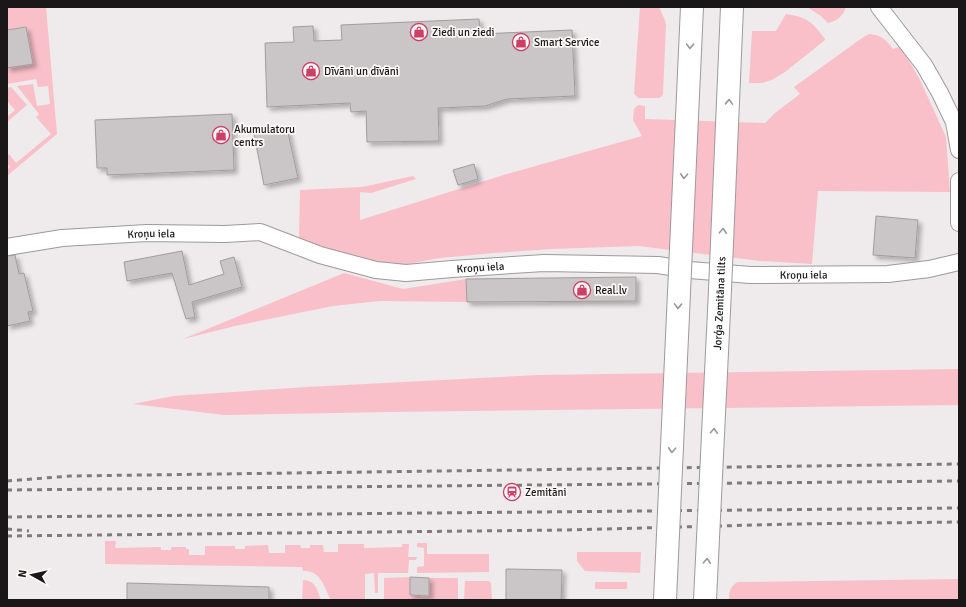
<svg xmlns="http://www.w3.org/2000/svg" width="966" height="607" viewBox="0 0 966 607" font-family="Signika,sans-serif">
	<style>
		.green { fill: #f9c0c9 }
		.building { fill: #cac5c6; stroke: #a19d9d; filter: url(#shadow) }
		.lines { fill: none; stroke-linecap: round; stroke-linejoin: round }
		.minor-casing { stroke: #9e9a9a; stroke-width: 18 }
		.minor { stroke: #fff; stroke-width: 16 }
		.rail { stroke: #7f7b7c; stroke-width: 3; stroke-dasharray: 5 5; stroke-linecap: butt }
		.primary-bridge-casing { stroke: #9e9a9a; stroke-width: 24; stroke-linecap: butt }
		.primary-bridge { stroke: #fff; stroke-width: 22 }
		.oneway { stroke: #989797 }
		.labels { text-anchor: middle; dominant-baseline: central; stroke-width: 3.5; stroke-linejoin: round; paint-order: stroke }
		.poi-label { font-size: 11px; fill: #191717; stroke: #fdf8f8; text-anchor: start }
		.street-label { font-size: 11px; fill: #191717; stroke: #fdf8f8 }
	</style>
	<defs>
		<filter id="shadow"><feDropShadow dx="3.5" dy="3.5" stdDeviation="2" flood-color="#0004"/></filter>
	</defs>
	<rect width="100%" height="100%" fill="#efeaeb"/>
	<!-- green -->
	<g class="green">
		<path d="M22,7H46L57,134L7,176V170L10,167L7,163V156L9,154L16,163L51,134L36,117L39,114L17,86L33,84L37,106L50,104L48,86L38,87L36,79L7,84V68L33,64L26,27L7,30V8Z"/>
		<path d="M640,7H659L664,18L666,24L663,94L662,96L659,98H638L634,94Z"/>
		<path d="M807,7H846C843,16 837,21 828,23L821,16Z"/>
		<path d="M786,14C805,16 814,23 825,39V40L785,72L772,80L762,83H749L752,31H776Z"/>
		<path d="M869,34C882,35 886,40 893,49L901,46L921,82L946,137L950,192L818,191L812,264L760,261L638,246L552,249L494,253L440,258L402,265H386L329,251L299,239L300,190L362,187L413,176L416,179L371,193L360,192V220L507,174L642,136L633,120L634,109L638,105L645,106V119L765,123L775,113L800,94L794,87L862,38Z"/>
		<path d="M11,87L27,105L7,122V117L15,110L7,101V88Z"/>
		<path d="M344,273L403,289L466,279L467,302L380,301L333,306L235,326L183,339Z"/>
		<path d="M959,369V405L388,412L224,415L133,404L173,396L307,387L538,375Z"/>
		<path d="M105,541H116L115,548L161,547V550H171V547H186V549H189V555H205V546H235V549H245V546L268,545L269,553H285V545H300L301,548H310V545H323L324,552H338V544H364V548L402,547V544H409L408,557H417L416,560H409L408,573H378V593H375L374,573L365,574V600H331C324,587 321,570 303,571L302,567L105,564Z"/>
		<path d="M417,543H427V554H489V572L417,573V567L424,566V548L417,547Z"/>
		<path d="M577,552H641L640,573L585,571L577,561Z"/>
		<path d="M410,577V595L429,596V578H458V600H384V578Z"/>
		<path d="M959,579V600H729C729,592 730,586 738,582Z"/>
		<path d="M303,580C316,581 317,589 321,600H302Z"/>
		<path d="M465,581H489L491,583L492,600H464Z"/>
		<rect x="595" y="582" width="32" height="7"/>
	</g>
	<!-- building -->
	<g class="building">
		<path d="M479,19L480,34L572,30L575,96L507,99L485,106L438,108L439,141L367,142L366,111L351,112L350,103L267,107L265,43L294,42L293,27L313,26L314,41L342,40L341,25Z"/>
		<path d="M26,27L33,64L7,68V30Z"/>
		<path d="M232,114L234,170L107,175V168H97L95,120Z"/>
		<path d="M287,128L298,178L264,185L254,134Z"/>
		<path d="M474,164L478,179L458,185L453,170Z"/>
		<path d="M876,216L918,220L915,258L873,255Z"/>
		<path d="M182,251L189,285L224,274L220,261L234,257L242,287L192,302L195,317L186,319L172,273L127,281L124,262Z"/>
		<path d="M15,255L19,274L24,273L33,311L28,312L30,321L7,326V256Z"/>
		<path d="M636,277V301L467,302L466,279Z"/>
		<path d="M506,569L562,570L561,600H506Z"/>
		<path d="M410,577L429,578V596L410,595Z"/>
		<path d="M127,583L269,587V600H127Z"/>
	</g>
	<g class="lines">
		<!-- minor casing -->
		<g class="minor-casing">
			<g id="minor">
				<path d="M879,7L924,65L940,93L954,122L959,150"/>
				<path d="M959,181V223"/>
				<path id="s1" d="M7,247L62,238L147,233L225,234L260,232L320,255L376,270L406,273L452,269L544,263L658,265L690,270L750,275L888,274L929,269L959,262"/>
			</g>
		</g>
		<!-- minor -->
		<use href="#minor" class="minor"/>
		<!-- rail -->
		<g class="rail">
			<path d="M7,481L70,476L959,464"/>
			<path d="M7,490L959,481"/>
			<path d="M7,517L959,508"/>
			<path d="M7,529L29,531"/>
			<path d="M7,536L566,530L794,524L959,522"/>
		</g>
		<!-- primary-bridge casing -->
		<g class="primary-bridge-casing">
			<g id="primary-bridge">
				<path d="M665,600L692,7"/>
				<path id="s2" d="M705,600L720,290L732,7"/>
			</g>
		</g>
		<!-- primary-bridge -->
		<use href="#primary-bridge" class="primary-bridge"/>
	</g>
	<!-- one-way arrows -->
	<defs><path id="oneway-chevron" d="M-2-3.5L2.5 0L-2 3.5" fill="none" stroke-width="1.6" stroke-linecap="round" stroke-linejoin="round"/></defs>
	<g class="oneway">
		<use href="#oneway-chevron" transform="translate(690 46) rotate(92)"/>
		<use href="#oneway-chevron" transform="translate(729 102) rotate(-88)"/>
		<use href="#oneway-chevron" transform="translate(684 176) rotate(93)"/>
		<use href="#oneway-chevron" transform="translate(723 231) rotate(-87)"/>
		<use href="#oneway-chevron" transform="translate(678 306) rotate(92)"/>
		<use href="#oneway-chevron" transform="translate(714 431) rotate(-87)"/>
		<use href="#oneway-chevron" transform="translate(672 450) rotate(93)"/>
		<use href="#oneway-chevron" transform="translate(707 561) rotate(-87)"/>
	</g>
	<!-- icons -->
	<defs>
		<g id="shop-ring" transform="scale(0.9)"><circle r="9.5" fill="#fdf8f8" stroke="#ce3f66" stroke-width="1.5"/><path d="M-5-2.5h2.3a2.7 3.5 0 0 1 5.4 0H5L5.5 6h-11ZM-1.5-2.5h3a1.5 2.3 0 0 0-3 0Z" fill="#ce3f66"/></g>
		<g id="station-ring" transform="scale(0.9)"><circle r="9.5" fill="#fdf8f8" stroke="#ce3f66" stroke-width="1.5"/><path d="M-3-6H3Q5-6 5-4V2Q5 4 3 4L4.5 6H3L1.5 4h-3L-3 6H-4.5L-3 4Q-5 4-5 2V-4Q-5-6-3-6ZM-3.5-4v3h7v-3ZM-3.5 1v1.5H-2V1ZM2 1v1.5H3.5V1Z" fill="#ce3f66"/></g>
	</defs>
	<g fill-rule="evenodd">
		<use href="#shop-ring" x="419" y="32"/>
		<use href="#shop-ring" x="521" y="42"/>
		<use href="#shop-ring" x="311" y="71"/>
		<use href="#shop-ring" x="221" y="135"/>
		<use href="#shop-ring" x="582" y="290"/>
		<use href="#station-ring" x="512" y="492"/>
	</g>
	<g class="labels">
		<!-- poi labels -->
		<g class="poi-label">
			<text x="432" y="32">Ziedi un ziedi</text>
			<text x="534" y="42">Smart Service</text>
			<text x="324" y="71">Dīvāni un dīvāni</text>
			<text x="234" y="129">Akumulatoru<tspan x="234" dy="13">centrs</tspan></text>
			<text x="595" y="290">Real.lv</text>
			<text x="525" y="492">Zemitāni</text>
		</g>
		<!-- street labels -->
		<g class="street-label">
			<text stroke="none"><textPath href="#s1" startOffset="145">Kroņu iela</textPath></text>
			<text stroke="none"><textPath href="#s1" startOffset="481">Kroņu iela</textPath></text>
			<text stroke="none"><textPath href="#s1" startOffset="805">Kroņu iela</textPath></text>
			<text stroke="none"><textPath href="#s2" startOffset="297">Jorģa Zemitāna tilts</textPath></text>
		</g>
	</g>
	<!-- border -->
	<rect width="966" height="607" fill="none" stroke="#191717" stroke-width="16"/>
	<!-- north arrow -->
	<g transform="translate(32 575) rotate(278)" stroke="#fdf8f8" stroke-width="3" paint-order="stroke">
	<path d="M0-3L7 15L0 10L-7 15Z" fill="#191717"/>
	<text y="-6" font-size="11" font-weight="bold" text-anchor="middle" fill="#191717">N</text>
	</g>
</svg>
